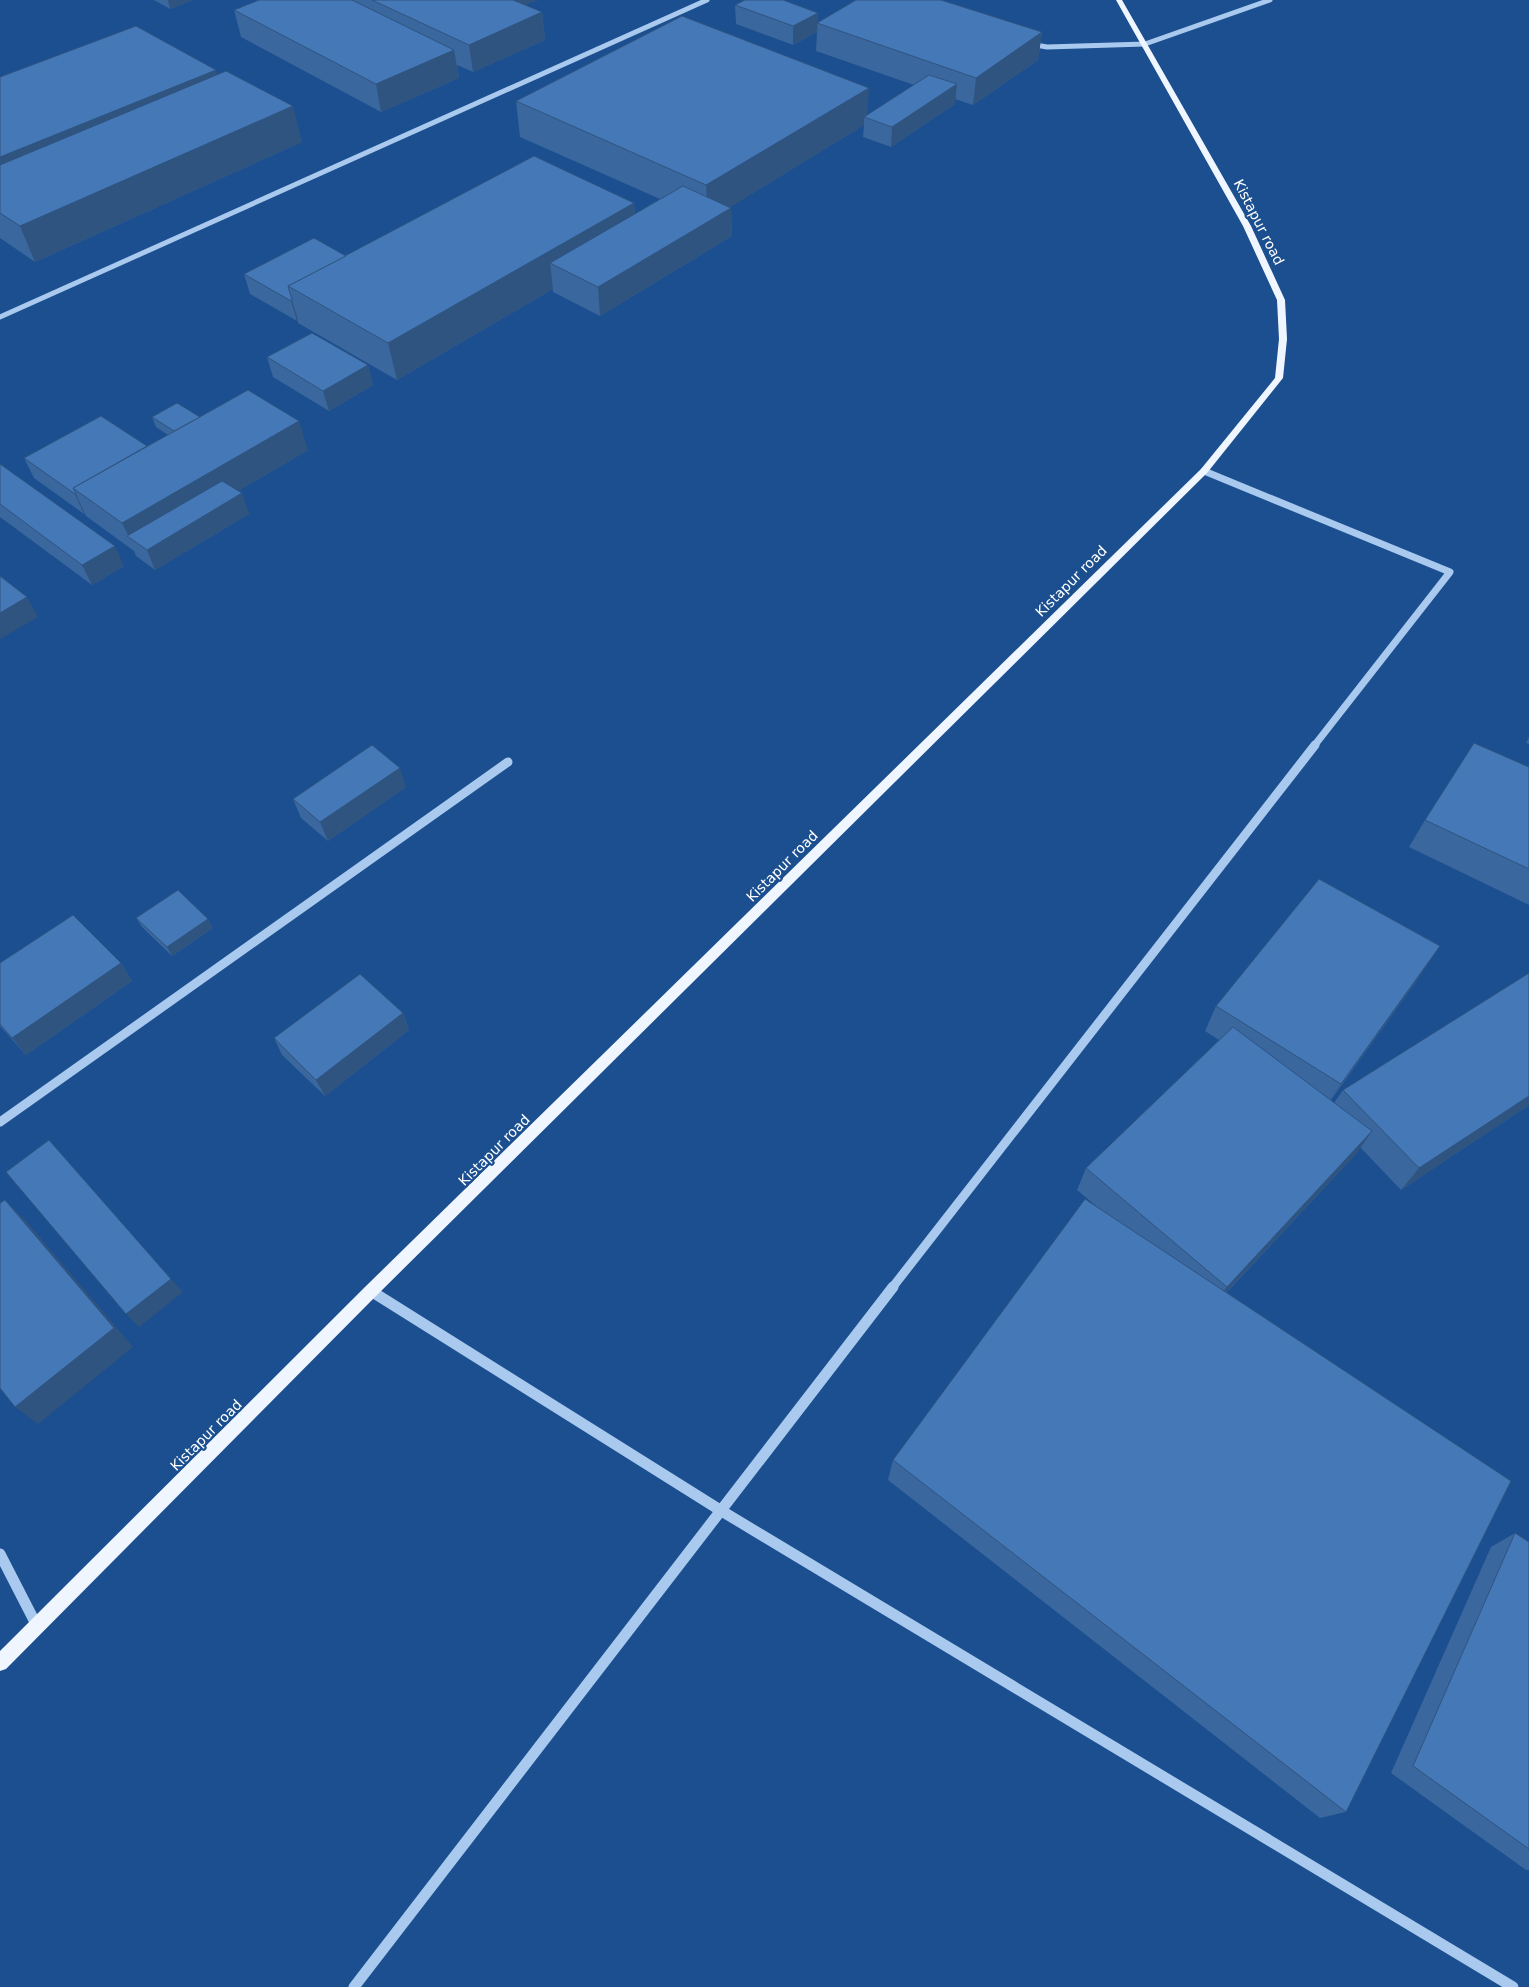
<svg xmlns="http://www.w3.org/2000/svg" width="1529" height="1987" viewBox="0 0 1529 1987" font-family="'DejaVu Sans',sans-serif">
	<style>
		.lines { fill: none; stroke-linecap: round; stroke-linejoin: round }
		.minor-far3 { stroke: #a9c9ee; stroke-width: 5 }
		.minor-far2 { stroke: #a9c9ee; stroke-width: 7 }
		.minor-far1 { stroke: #a9c9ee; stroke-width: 9 }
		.minor { stroke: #a9c9ee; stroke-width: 11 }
		.major { fill: #f0f6ff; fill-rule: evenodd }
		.wall { fill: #3a679d }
		.shaded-wall { fill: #305480 }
		.building { fill: #4478b7; stroke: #305480 }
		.labels { text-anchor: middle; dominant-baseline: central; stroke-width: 4.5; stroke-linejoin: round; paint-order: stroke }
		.street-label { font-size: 14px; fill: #fff; stroke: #1b4f8f }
	</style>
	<rect width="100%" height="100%" fill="#1b4f8f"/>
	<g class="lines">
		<!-- minor-far3 -->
		<g class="minor-far3">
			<path d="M1030,44L1047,47L1145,44L1270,0"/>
			<path d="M0,317L707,0"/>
		</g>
		<!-- minor-far2 -->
		<path class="minor-far2" d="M1204,471L1450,572L1314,746"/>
		<!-- minor-far1 -->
		<g class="minor-far1">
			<path d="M0,1122L508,762"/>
			<path d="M892,1288L1315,745"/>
		</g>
		<!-- minor -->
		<g class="minor">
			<path d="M371,1291L720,1510L1513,1987"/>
			<path d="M0,1554L37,1626"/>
			<path d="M354,1987L893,1287"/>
		</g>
		<!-- major -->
		<path class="major" d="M1116,0H1122L1251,226L1285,300L1287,339L1283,378L1207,473L376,1296L6,1669L0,1671V1651L366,1286L1201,469L1275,378L1279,339L1277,300L1243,226Z"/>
	</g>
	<!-- wall -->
	<g class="wall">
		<path d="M154,0H193L170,9Z"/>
		<path d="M259,0H538L525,5L542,12L545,40L473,72L457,65L459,78L381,112L241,37L234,10Z"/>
		<path d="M735,5L818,13L817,23L1042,32L1038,60L973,105L955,99V104L891,147L863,137L864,125L730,207L731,208L732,236L600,316L553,292V289L397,380L298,323V320L297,321L250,294L244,274L634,203L635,214L660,199L520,137L516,101L868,115L914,85L816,51L817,32L793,45L736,24Z"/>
		<path d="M218,75L302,142L35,262L0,238V77Z"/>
		<path d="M267,357L368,365L373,385L329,411L273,377Z"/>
		<path d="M152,417H200L308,450L238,491L249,514L155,570L136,556L134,551L86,516L85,514H84L34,478L24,458L147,446L168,435L156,427Z"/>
		<path d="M0,464L124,566L92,585L0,517Z"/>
		<path d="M1529,737V744L1526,743Z"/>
		<path d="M1529,767V905L1409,847L1425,820Z"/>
		<path d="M406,787L328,841L301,818L293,799Z"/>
		<path d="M136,918L213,928L172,956L142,927Z"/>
		<path d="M0,963H121L132,981L26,1055L0,1026Z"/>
		<path d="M1423,972L1331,1100L1334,1103L1343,1090L1529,973V1105L1401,1190L1360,1147L1356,1154L1226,1293L1346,1812L1320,1818L888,1480L893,1460L1101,1210L1077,1190L1086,1168L1219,1040L1205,1031L1216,1006Z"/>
		<path d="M403,1013L409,1030L325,1096L282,1055L274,1038Z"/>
		<path d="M1515,1533L1529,1542V1870H1526L1391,1773L1491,1547Z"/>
	</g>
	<!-- shaded-wall -->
	<g class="shaded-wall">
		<path d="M168,0H193L170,9Z"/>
		<path d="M504,0H538L506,13Z"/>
		<path d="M542,12L545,40L473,72L469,45Z"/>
		<path d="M818,13L817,32L793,45V26Z"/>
		<path d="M1042,32L1038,60L973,105L976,78Z"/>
		<path d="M454,50L459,78L381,112L376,84Z"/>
		<path d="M216,70L226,105L0,200V157Z"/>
		<path d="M957,84L955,104L891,147L892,127Z"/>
		<path d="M869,88L867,118L864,117V125L708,221L706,185Z"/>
		<path d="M293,106L302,142L35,262L20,226Z"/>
		<path d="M634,203L637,239L550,263L553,289L397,380L388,343Z"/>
		<path d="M731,208L732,236L600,316L598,287Z"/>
		<path d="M292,300L298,320L297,321L291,301Z"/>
		<path d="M368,365L373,385L329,411L323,391Z"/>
		<path d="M299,421L308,450L143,547L129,537L122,523Z"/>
		<path d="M242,493L249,514L155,570L147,550Z"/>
		<path d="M75,494H76L85,514H84Z"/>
		<path d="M115,546L124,566L92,585L82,565Z"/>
		<path d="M27,597L38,617L0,639V613Z"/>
		<path d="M400,768L406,787L328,841L320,822Z"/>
		<path d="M208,919L213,928L172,956L167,947Z"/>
		<path d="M1440,946L1423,972L1325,1107L1341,1084Z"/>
		<path d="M121,963L132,981L26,1055L12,1038Z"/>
		<path d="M403,1013L409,1030L325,1096L316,1080Z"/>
		<path d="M1529,1096V1105L1401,1190L1419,1168Z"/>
		<path d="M1372,1131L1356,1154L1213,1306L1227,1287Z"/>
		<path d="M5,1200L26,1221L133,1347L38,1424L15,1407Z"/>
		<path d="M171,1279L183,1292L139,1327L126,1314Z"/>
	</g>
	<!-- building -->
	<g class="building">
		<path d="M259,0H352L454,50L376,84L234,10Z"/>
		<path d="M372,0H513L542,12L469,45Z"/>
		<path d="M745,0H783L818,13L793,26L735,5Z"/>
		<path d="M856,0H941L1042,32L976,78L817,23Z"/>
		<path d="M682,16L869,88L706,185L516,101Z"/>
		<path d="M136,26L216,70L0,157V77Z"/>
		<path d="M226,71L293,106L20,226L0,213V165Z"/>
		<path d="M929,75L957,84L892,127L864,117Z"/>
		<path d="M534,156L634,203L388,343L288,286Z"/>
		<path d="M683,186L731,208L598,287L550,263Z"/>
		<path d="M314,238L346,256L288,286L292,300L291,301L244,274Z"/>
		<path d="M312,333L368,365L323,391L267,357Z"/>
		<path d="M248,390L299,421L122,523L73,488Z"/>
		<path d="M177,403L200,417L174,431L152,417Z"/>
		<path d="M101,416L147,446L73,488L76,494H75L24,458Z"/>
		<path d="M0,464L115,546L82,565L0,504Z"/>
		<path d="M222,481L242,493L147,550L127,536Z"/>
		<path d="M0,576L27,597L0,613Z"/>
		<path d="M1474,743L1529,767V869L1425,820Z"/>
		<path d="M372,745L400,768L320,822L293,799Z"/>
		<path d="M1319,879L1440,946L1341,1084L1216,1006Z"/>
		<path d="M178,890L208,919L167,947L136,918Z"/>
		<path d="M73,915L121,963L12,1038L0,1024V963Z"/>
		<path d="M1529,973V1096L1419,1168L1343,1090Z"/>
		<path d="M360,974L403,1013L316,1080L274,1038Z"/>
		<path d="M1233,1027L1372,1131L1227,1287L1086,1168Z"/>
		<path d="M49,1140L171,1279L126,1314L6,1172Z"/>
		<path d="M1085,1199L1511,1481L1346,1812L893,1460Z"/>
		<path d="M5,1200L114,1328L15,1407L0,1388V1203Z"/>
		<path d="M1515,1533L1529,1542V1849L1413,1766Z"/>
	</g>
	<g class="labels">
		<!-- street labels -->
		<g class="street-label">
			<text transform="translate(1259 222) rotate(63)">Kistapur road</text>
			<text transform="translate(1071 581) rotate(-45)">Kistapur road</text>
			<text transform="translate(782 866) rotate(-45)">Kistapur road</text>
			<text transform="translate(494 1150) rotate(-45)">Kistapur road</text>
			<text transform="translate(206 1435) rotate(-45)">Kistapur road</text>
		</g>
	</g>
</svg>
